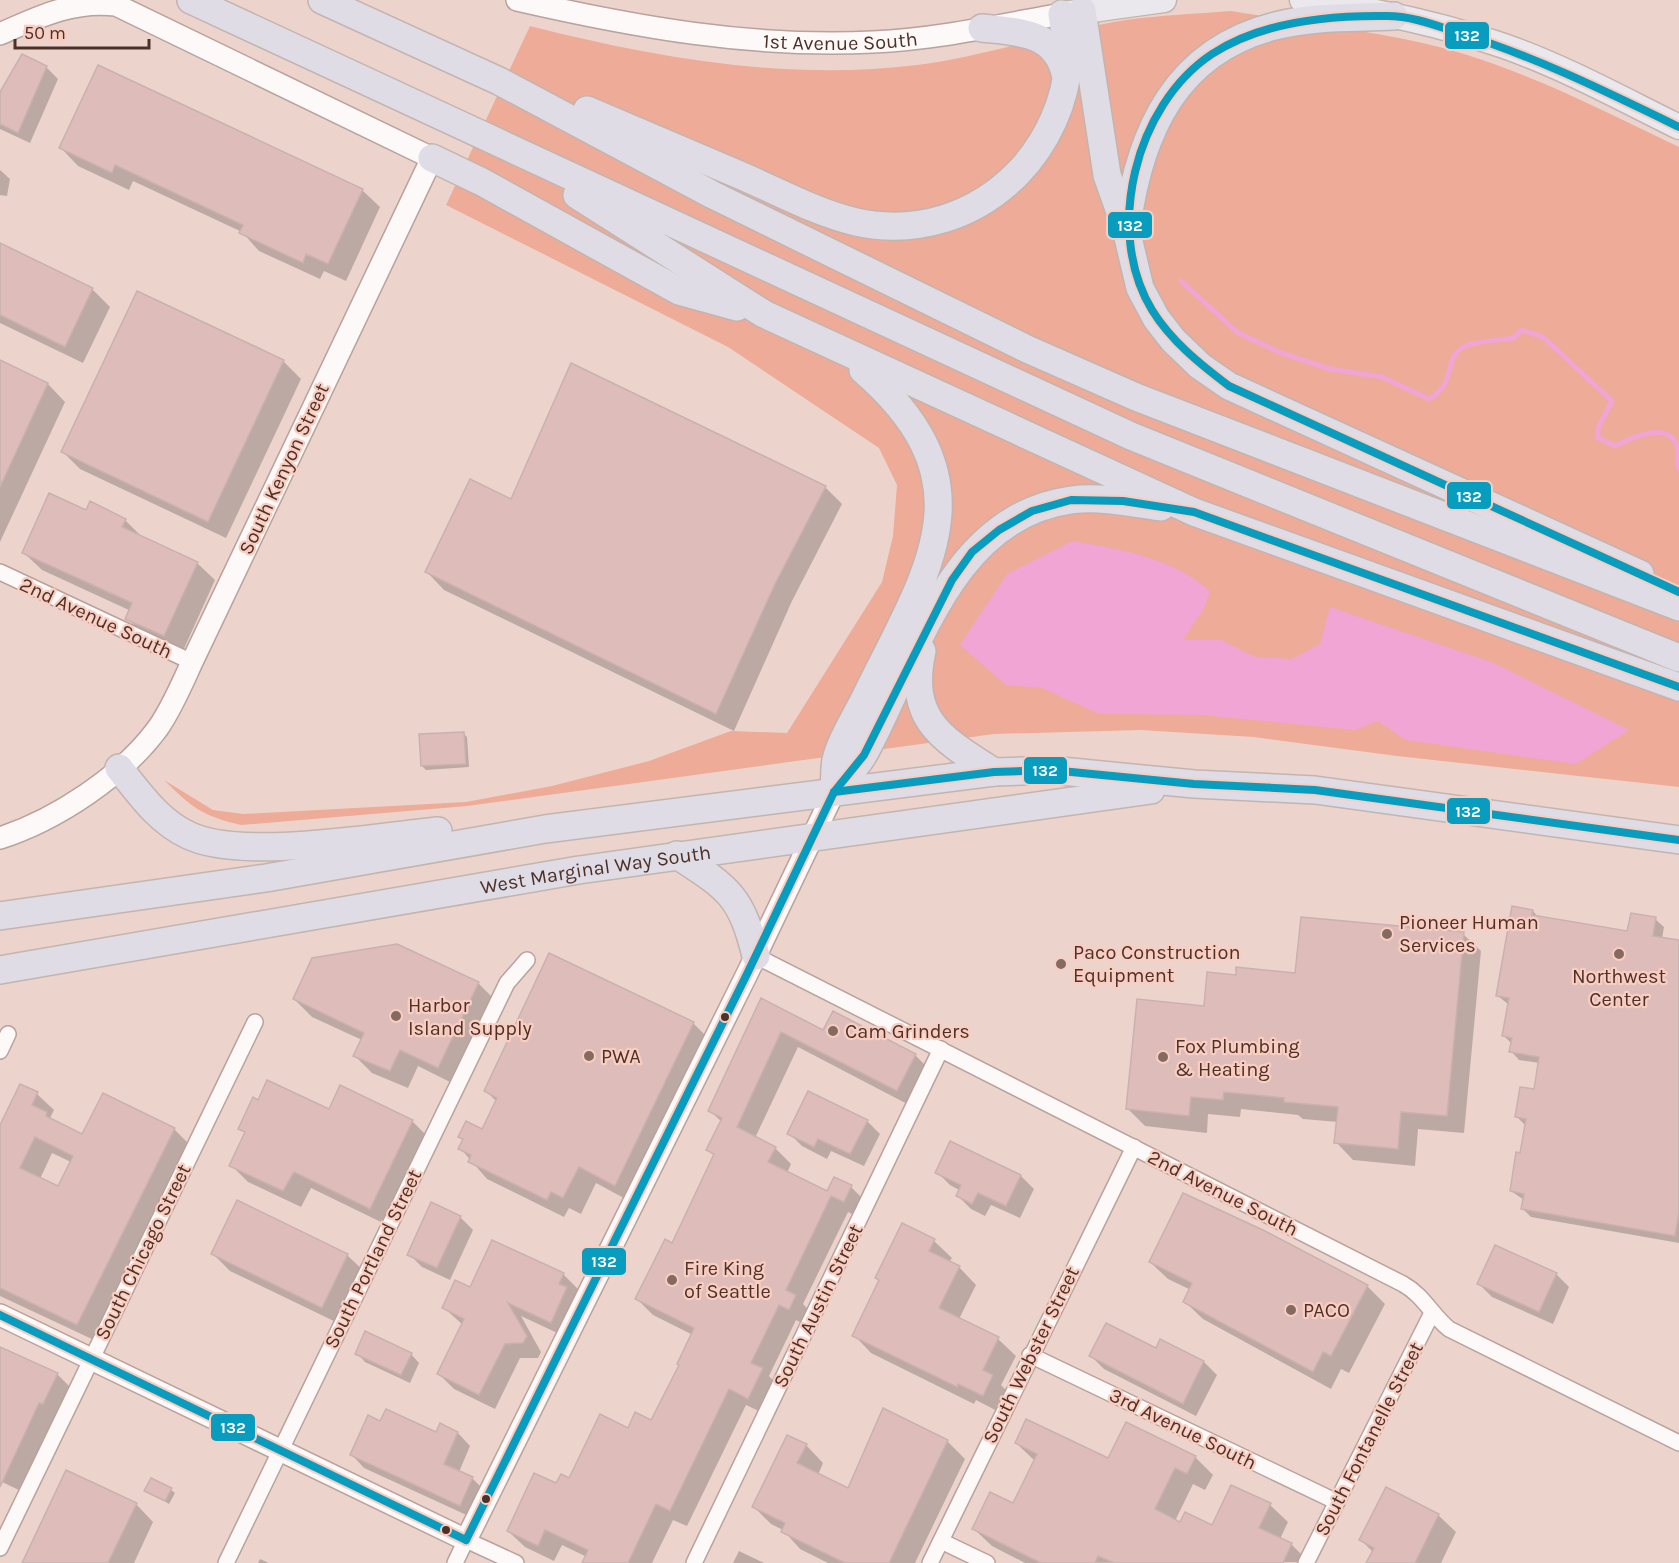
<svg xmlns="http://www.w3.org/2000/svg" width="1679" height="1563" viewBox="0 0 1679 1563" font-family="Karla,sans-serif">
	<style>
		.green { fill: #edab98 }
		.water { fill: #f0a5d5 }
		.shadow { fill: #0003; fill-rule: evenodd }
		.lines { fill: none; stroke-linecap: round; stroke-linejoin: round }
		.stream { stroke: #f0a5d5; stroke-width: 5 }
		.building { fill: #debcba; stroke: #c9b1ae; stroke-width: 1.5; fill-rule: evenodd }
		.street-casing { stroke: #b9a29b; stroke-width: 18 }
		.secondary-casing { stroke: #b9a29b; stroke-width: 24 }
		.primary-casing { stroke: #c3b4af; stroke-width: 27 }
		.highway-casing { stroke: #c3b4af; stroke-width: 30 }
		.street { stroke: #fcf9f8; stroke-width: 15 }
		.secondary { stroke: #fcf9f8; stroke-width: 21 }
		.primary { stroke: #eae8ec; stroke-width: 24 }
		.highway { stroke: #dfdce5; stroke-width: 27 }
		.bus-1-casing { stroke: #f9cdc0; stroke-width: 12 }
		.bus-1 { stroke: #089dbe; stroke-width: 8 }
		.poi-dot { fill: #856a62; stroke: #f9cdc0; stroke-width: 2 }
		.bus-dot { fill: #4d3129; stroke: #f9cdc0; stroke-width: 2 }
		.labels { text-anchor: middle; dominant-baseline: central; stroke-width: 4.5; stroke-linejoin: round; paint-order: stroke }
		.street-label { font-size: 20px; fill: #4d3129; stroke: #f9cdc0 }
		.poi-label { font-size: 20px; fill: #4d3129; stroke: #f9cdc0; text-anchor: start }
		.line-badge { stroke: #f9cdc0; stroke-width: 2 }
		.badge-label { font-size: 16px; text-anchor: middle; font-weight: bold; fill: #fff }
	</style>
	<rect width="100%" height="100%" fill="#ecd4cd"/>
	<!-- green -->
	<path class="green" d="M1231,11C1301,23 1374,30 1443,48C1525,70 1602,110 1679,147V787L1397,756L1254,737L1140,730L994,734L467,806L241,825C203,816 192,808 164,780L213,810L243,814L466,802L552,786L649,761L731,731L787,733L882,582L893,536L897,485L879,448L728,347L446,205L530,26C656,58 787,81 917,65C988,56 1056,31 1126,20C1161,15 1196,14 1231,11Z"/>
	<!-- water -->
	<path class="water" d="M1073,541C1122,550 1171,557 1210,591L1204,608L1183,640H1221L1255,657L1292,659L1320,644L1330,607L1494,663L1629,730L1576,764L1406,740L1378,721L1355,730L1202,715L1099,714L1042,688L1006,685L960,645L1007,574Z"/>
	<!-- shadow -->
	<g class="shadow">
		<path d="M46,67L58,79L30,143L0,129V96L10,75Z"/>
		<path d="M61,148L362,190L380,207L346,281L324,271L320,279L259,251L242,232L133,181L129,190L78,166Z"/>
		<path d="M0,170L10,179L7,196L0,195Z"/>
		<path d="M0,245L92,289L110,307L83,363L0,323Z"/>
		<path d="M138,293L284,362L301,379L226,538L80,469L63,452Z"/>
		<path d="M0,362L48,384L65,402L0,542Z"/>
		<path d="M825,487L842,504L792,601L734,731L444,590L427,572L512,501Z"/>
		<path d="M87,512L125,520L142,537L197,563L215,580L182,653L145,636L127,618L131,611L42,570L24,553Z"/>
		<path d="M463,733L467,737L469,767L426,770L422,766Z"/>
		<path d="M1533,911L1538,917L1628,933L1655,919L1664,927L1662,939L1679,942V1243L1531,1217L1523,1209L1524,1200L1511,1191L1522,1154L1525,1125L1517,1117L1535,1090L1540,1063L1519,1060L1511,1051L1512,1044L1504,1036L1509,1005L1498,996Z"/>
		<path d="M1463,934L1481,951L1464,1133L1418,1129L1415,1166L1353,1160L1336,1142L1338,1122L1303,1119L1298,1115L1241,1109L1240,1117L1208,1114L1207,1133L1145,1126L1128,1109L1205,1007L1237,976L1297,974Z"/>
		<path d="M478,983L496,1001L456,1085L418,1066L408,1088L372,1073L355,1056L362,1040L312,1017L294,999Z"/>
		<path d="M762,1000L824,1032L915,1055L931,1071L913,1107L798,1047L755,1138L775,1148L791,1164L787,1173L828,1193L851,1187L867,1203L860,1218L848,1212L803,1304L812,1313L805,1325L796,1320L769,1376L778,1386L765,1414L746,1405L687,1526L673,1520L652,1563H584L587,1557L562,1545L554,1561L525,1547L508,1531L557,1485L569,1480L628,1430L652,1422L680,1365L693,1335L653,1315L637,1299L673,1245L714,1156L708,1149L722,1122L710,1111Z"/>
		<path d="M693,1023L710,1040L633,1203L596,1183L581,1214L569,1208L564,1217L487,1179L460,1148L464,1140L460,1136L482,1131L497,1102L486,1091Z"/>
		<path d="M20,1086L37,1094L54,1110L50,1118L54,1122L83,1136L174,1129L191,1146L94,1340L0,1296V1129ZM52,1153L71,1162L58,1188L40,1179Z"/>
		<path d="M329,1111L412,1121L429,1138L387,1225L311,1188L301,1207L248,1182L231,1165L246,1134L240,1128Z"/>
		<path d="M867,1121L880,1134L864,1166L831,1151L827,1159L802,1146L789,1133Z"/>
		<path d="M951,1143L1021,1176L1034,1189L1020,1218L991,1205L985,1216L971,1209L958,1196L961,1191L950,1185L937,1172Z"/>
		<path d="M460,1217L473,1230L450,1280L422,1267L409,1254Z"/>
		<path d="M934,1241L952,1258L949,1262L959,1267L976,1285L959,1319L998,1339L1016,1356L1001,1385L1010,1394L1001,1413L976,1400L974,1404L871,1353L854,1335Z"/>
		<path d="M213,1254L347,1255L365,1272L340,1324L230,1271Z"/>
		<path d="M1150,1262L1367,1286L1385,1304L1349,1373L1341,1369L1331,1389L1203,1319L1185,1302L1191,1290L1168,1279Z"/>
		<path d="M563,1274L578,1289L566,1337L521,1316L541,1352L538,1358H520L495,1409L454,1389L439,1374L463,1325L443,1307L471,1289Z"/>
		<path d="M1556,1274L1569,1287L1553,1324L1492,1297L1479,1284Z"/>
		<path d="M1161,1341L1204,1362L1217,1375L1196,1416L1104,1369L1091,1356L1157,1350Z"/>
		<path d="M0,1349L57,1374L73,1390L21,1491L0,1481Z"/>
		<path d="M357,1353L411,1354L419,1363L410,1383L365,1362Z"/>
		<path d="M381,1423L437,1434L441,1425L458,1433L470,1446L459,1472L472,1478L485,1491L473,1518L364,1468L352,1455Z"/>
		<path d="M947,1441L965,1459L915,1563H828L800,1549L783,1530L771,1524L754,1507L806,1445L823,1463L818,1475L849,1490Z"/>
		<path d="M1016,1443L1109,1460L1195,1457L1213,1475L1205,1490L1193,1484L1175,1521L1181,1524L1213,1527L1270,1505L1288,1522L1280,1539L1291,1544L1309,1562L1025,1563L992,1546L974,1529L1013,1505L1035,1461Z"/>
		<path d="M146,1490H171L175,1493L169,1504Z"/>
		<path d="M136,1504L153,1522L134,1563H23Z"/>
		<path d="M1438,1515L1456,1532L1441,1563H1368L1373,1552L1361,1540Z"/>
		<path d="M739,1551L764,1563H733Z"/>
		<path d="M260,1559L269,1563H258Z"/>
	</g>
	<g class="lines">
		<!-- stream -->
		<path class="stream" d="M1181,281L1237,332L1281,353L1330,369L1382,377L1429,399C1459,383 1441,354 1468,345C1482,341 1500,340 1514,338L1521,330L1543,337L1612,401L1598,428V438L1615,446C1631,438 1668,420 1677,446C1679,453 1676,462 1679,469"/>
	</g>
	<!-- building -->
	<g class="building">
		<path d="M22,54L47,66L18,133L0,124V92Z"/>
		<path d="M98,65L363,189L328,264L306,254L303,263L239,233L243,225L115,165L112,173L59,148Z"/>
		<path d="M0,243L93,288L65,347L0,315Z"/>
		<path d="M137,291L284,360L208,522L61,452Z"/>
		<path d="M0,360L48,383L0,487Z"/>
		<path d="M571,363L826,486L775,584L716,714L425,572L470,479L511,499Z"/>
		<path d="M49,493L86,510L90,501L126,519L122,527L198,562L164,636L125,619L132,603L22,553Z"/>
		<path d="M464,732L466,764L421,766L419,734Z"/>
		<path d="M1512,906L1533,910L1532,915L1627,931L1631,913L1656,917L1653,936L1679,940V1213L1675,1236L1521,1209L1524,1194L1510,1191L1516,1152L1520,1153L1526,1119L1515,1117L1520,1087L1534,1089L1539,1057L1509,1052L1512,1038L1502,1036L1509,998L1496,996Z"/>
		<path d="M1301,917L1464,932L1447,1116L1401,1112L1398,1149L1334,1143L1338,1107L1284,1102V1098L1224,1092L1223,1100L1191,1097L1189,1116L1126,1109L1137,999L1204,1006L1207,972L1236,975V967L1295,973Z"/>
		<path d="M397,944L479,982L438,1068L400,1050L390,1071L353,1056L364,1033L293,999L312,958Z"/>
		<path d="M549,953L694,1022L615,1186L579,1167L563,1198L551,1192L547,1200L468,1162L471,1155L458,1149L463,1139L458,1137L466,1121L482,1129L497,1098L484,1091Z"/>
		<path d="M761,998L823,1030L833,1011L916,1054L897,1091L781,1032L737,1127L776,1147L768,1162L827,1191L834,1177L852,1185L844,1202L831,1196L786,1290L796,1295L789,1310L779,1305L751,1363L763,1368L748,1399L729,1389L670,1511L656,1504L628,1563H582L588,1550L545,1530L538,1546L507,1531L534,1473L556,1483L561,1474L569,1478L600,1414L628,1428L635,1412L651,1420L679,1365L677,1364L694,1328L635,1299L665,1239L672,1243L714,1154L706,1150L722,1118L708,1111Z"/>
		<path d="M267,1080L329,1109L340,1085L413,1120L370,1209L294,1172L283,1191L229,1166L245,1132L238,1129L253,1097L258,1100Z"/>
		<path d="M20,1084L38,1092L32,1105L47,1112L46,1116L82,1134L103,1093L175,1128L77,1325L0,1288V1125ZM35,1137L73,1156L58,1186L20,1168Z"/>
		<path d="M808,1091L868,1120L850,1154L818,1139L814,1147L787,1134Z"/>
		<path d="M950,1141L1021,1175L1006,1206L978,1193L972,1204L956,1196L961,1185L935,1173Z"/>
		<path d="M1183,1193L1265,1231L1368,1285L1331,1356L1323,1352L1313,1372L1183,1302L1192,1283L1149,1262Z"/>
		<path d="M237,1200L348,1254L322,1308L211,1254Z"/>
		<path d="M431,1202L461,1216L437,1268L407,1255Z"/>
		<path d="M902,1223L935,1239L929,1251L960,1266L939,1308L999,1337L983,1370L993,1375L983,1396L958,1384L957,1387L852,1336L879,1280L875,1278Z"/>
		<path d="M492,1240L564,1273L559,1284L567,1287L551,1323L508,1303L527,1336L523,1343L505,1344L479,1395L437,1374L464,1319L442,1308L455,1280L470,1287Z"/>
		<path d="M1495,1245L1557,1273L1539,1312L1477,1284Z"/>
		<path d="M1106,1323L1156,1348L1160,1339L1204,1361L1183,1404L1089,1356Z"/>
		<path d="M365,1331L412,1353L401,1375L355,1354Z"/>
		<path d="M0,1347L58,1373L43,1404L39,1403L0,1487Z"/>
		<path d="M883,1408L948,1440L889,1563H845L781,1532L785,1523L752,1507L787,1435L807,1444L797,1463L848,1488Z"/>
		<path d="M386,1409L436,1432L440,1423L458,1432L444,1464L473,1477L460,1506L350,1455L368,1415L380,1421Z"/>
		<path d="M1026,1419L1108,1458L1126,1422L1196,1456L1187,1474L1175,1468L1155,1509L1180,1522L1185,1512L1212,1525L1231,1485L1271,1503L1259,1528L1292,1543L1283,1563H1114L1098,1556L1095,1563H1041L972,1529L990,1492L1013,1503L1037,1454L1015,1443Z"/>
		<path d="M66,1470L137,1503L108,1563H22Z"/>
		<path d="M151,1478L172,1488L165,1501L144,1491Z"/>
		<path d="M1386,1487L1439,1514L1415,1563H1366L1374,1548L1359,1540Z"/>
	</g>
	<g class="lines">
		<!-- street casing -->
		<g class="street-casing">
			<g id="street">
				<path d="M0,572L192,662"/>
				<path d="M756,956L1403,1284C1423,1295 1432,1315 1449,1329L1679,1443"/>
				<path d="M0,1051L8,1034"/>
				<path d="M1030,1355L1337,1502"/>
				<path d="M941,1541L987,1563"/>
				<path d="M0,1548L255,1022"/>
				<path d="M226,1563L507,983L527,960"/>
				<path d="M455,1563L466,1540L516,1563"/>
				<path d="M694,1563L941,1049"/>
				<path d="M930,1563L1134,1147"/>
				<path d="M1306,1563L1431,1315"/>
			</g>
		</g>
		<!-- secondary casing -->
		<g class="secondary-casing">
			<g id="secondary">
				<path id="s1" d="M517,0C635,27 752,48 873,42C937,39 1000,25 1062,14"/>
				<path d="M0,34C38,17 73,0 116,5L432,158L192,662C182,684 172,708 158,728C123,776 56,820 0,838"/>
				<path d="M0,1315L466,1540L747,974L834,792"/>
			</g>
		</g>
		<!-- primary casing -->
		<g class="primary-casing">
			<g id="primary">
				<path d="M1302,0C1370,9 1438,23 1504,46C1564,67 1622,99 1679,127"/>
				<path d="M1063,14L1164,0"/>
			</g>
		</g>
		<!-- highway casing -->
		<g class="highway-casing">
			<g id="highway">
				<path d="M191,0L1131,436L1679,658"/>
				<path d="M322,0L499,81L713,195L1027,349L1136,397L1679,607"/>
				<path d="M1082,11L1107,175L1126,229L1140,288L1156,318L1173,340L1200,366L1229,386L1640,574"/>
				<path d="M982,28C1017,32 1055,31 1065,73"/>
				<path d="M587,110C639,132 690,154 742,176C779,192 817,213 856,222C916,235 975,217 1018,173C1046,144 1067,101 1068,59C1068,45 1064,29 1062,14"/>
				<path d="M432,158L482,182L679,291L737,307"/>
				<path d="M577,195L764,314L1194,512L1679,687"/>
				<path d="M1127,225C1140,131 1176,51 1275,26C1313,16 1355,18 1394,16"/>
				<path d="M922,651C907,720 942,739 994,772"/>
				<path d="M119,768C139,793 158,821 188,835C241,861 376,837 438,831"/>
				<path d="M834,792C844,779 857,767 865,752C915,661 948,517 1071,500C1100,496 1133,503 1161,507"/>
				<path d="M834,792C835,782 834,770 836,760C840,741 858,713 867,694C929,568 992,482 863,370"/>
				<path d="M677,855C728,888 741,895 756,956"/>
				<path d="M0,916L266,878L545,829L994,772L1051,770L1194,784L1315,790L1679,840"/>
				<path id="s2" d="M0,970L579,870L1151,790"/>
			</g>
		</g>
		<!-- street -->
		<use href="#street" class="street"/>
		<!-- secondary -->
		<use href="#secondary" class="secondary"/>
		<!-- primary -->
		<use href="#primary" class="primary"/>
		<!-- highway -->
		<use href="#highway" class="highway"/>
		<!-- bus-1 casing -->
		<g class="bus-1-casing">
			<g id="bus-1">
				<path d="M1679,127C1605,91 1532,55 1453,31C1432,24 1410,16 1387,16C1330,15 1261,22 1212,54C1135,105 1104,231 1152,310C1171,341 1200,364 1229,386L1679,592"/>
				<path d="M834,792L994,772L1051,770L1194,784L1315,790L1679,840"/>
				<path d="M0,1315L466,1540"/>
				<path d="M466,1540L747,974L834,792L864,755L952,580L972,552L999,530L1032,511L1071,500L1123,501L1194,512L1679,687"/>
			</g>
		</g>
		<!-- bus-1 -->
		<use href="#bus-1" class="bus-1"/>
	</g>
	<!-- markers -->
	<g class="poi-dot">
		<circle cx="1387" cy="934" r="6"/>
		<circle cx="1619" cy="954" r="6"/>
		<circle cx="1061" cy="964" r="6"/>
		<circle cx="396" cy="1016" r="6"/>
		<circle cx="833" cy="1031" r="6"/>
		<circle cx="589" cy="1056" r="6"/>
		<circle cx="1163" cy="1057" r="6"/>
		<circle cx="672" cy="1280" r="6"/>
		<circle cx="1291" cy="1310" r="6"/>
	</g>
	<g class="bus-dot">
		<circle cx="725" cy="1017" r="5"/>
		<circle cx="486" cy="1499" r="5"/>
		<circle cx="446" cy="1530" r="5"/>
	</g>
	<g class="labels">
		<!-- street labels -->
		<g class="street-label">
			<text stroke="none"><textPath href="#s1" startOffset="327">1st Avenue South</textPath></text>
			<text transform="translate(284 469) rotate(-65)">South Kenyon Street</text>
			<text transform="translate(96 618) rotate(25)">2nd Avenue South</text>
			<text stroke="none"><textPath href="#s2" startOffset="604">West Marginal Way South</textPath></text>
			<text transform="translate(1223 1193) rotate(27)">2nd Avenue South</text>
			<text transform="translate(143 1252) rotate(-64)">South Chicago Street</text>
			<text transform="translate(373 1259) rotate(-64)">South Portland Street</text>
			<text transform="translate(818 1306) rotate(-64)">South Austin Street</text>
			<text transform="translate(1031 1355) rotate(-64)">South Webster Street</text>
			<text transform="translate(1183 1429) rotate(26)">3rd Avenue South</text>
			<text transform="translate(1369 1439) rotate(-63)">South Fontanelle Street</text>
		</g>
		<!-- poi labels -->
		<g class="poi-label">
			<text x="1399" y="922">Pioneer Human<tspan x="1399" dy="23">Services</tspan></text>
			<text x="1073" y="952">Paco Construction<tspan x="1073" dy="23">Equipment</tspan></text>
			<text x="1619" y="976" text-anchor="middle">Northwest<tspan x="1619" dy="23">Center</tspan></text>
			<text x="408" y="1005">Harbor<tspan x="408" dy="23">Island Supply</tspan></text>
			<text x="845" y="1031">Cam Grinders</text>
			<text x="1175" y="1046">Fox Plumbing<tspan x="1175" dy="23">&amp; Heating</tspan></text>
			<text x="601" y="1056">PWA</text>
			<text x="684" y="1268">Fire King<tspan x="684" dy="23">of Seattle</tspan></text>
			<text x="1303" y="1310">PACO</text>
		</g>
	</g>
	<g class="line-badge">
		<rect x="1444" y="21" width="46" height="29" rx="6" fill="#089dbe"/>
		<rect x="1107" y="211" width="46" height="28" rx="6" fill="#089dbe"/>
		<rect x="1446" y="481" width="46" height="29" rx="6" fill="#089dbe"/>
		<rect x="1023" y="756" width="45" height="29" rx="6" fill="#089dbe"/>
		<rect x="1446" y="797" width="45" height="28" rx="6" fill="#089dbe"/>
		<rect x="581" y="1247" width="46" height="29" rx="6" fill="#089dbe"/>
		<rect x="210" y="1413" width="46" height="29" rx="6" fill="#089dbe"/>
	</g>
	<g class="badge-label">
		<text x="1467" y="41">132</text>
		<text x="1130" y="231">132</text>
		<text x="1469" y="502">132</text>
		<text x="1045" y="776">132</text>
		<text x="1468" y="817">132</text>
		<text x="604" y="1267">132</text>
		<text x="233" y="1433">132</text>
	</g>
	<!-- scale -->
	<path d="M15 39v9h134v-9" fill="none" stroke="#4d3129" stroke-width="3"/>
	<text x="24" y="39" font-size="18" fill="#4d3129" stroke="#f9cdc0" stroke-width="4.5" paint-order="stroke">50 m</text>
</svg>
